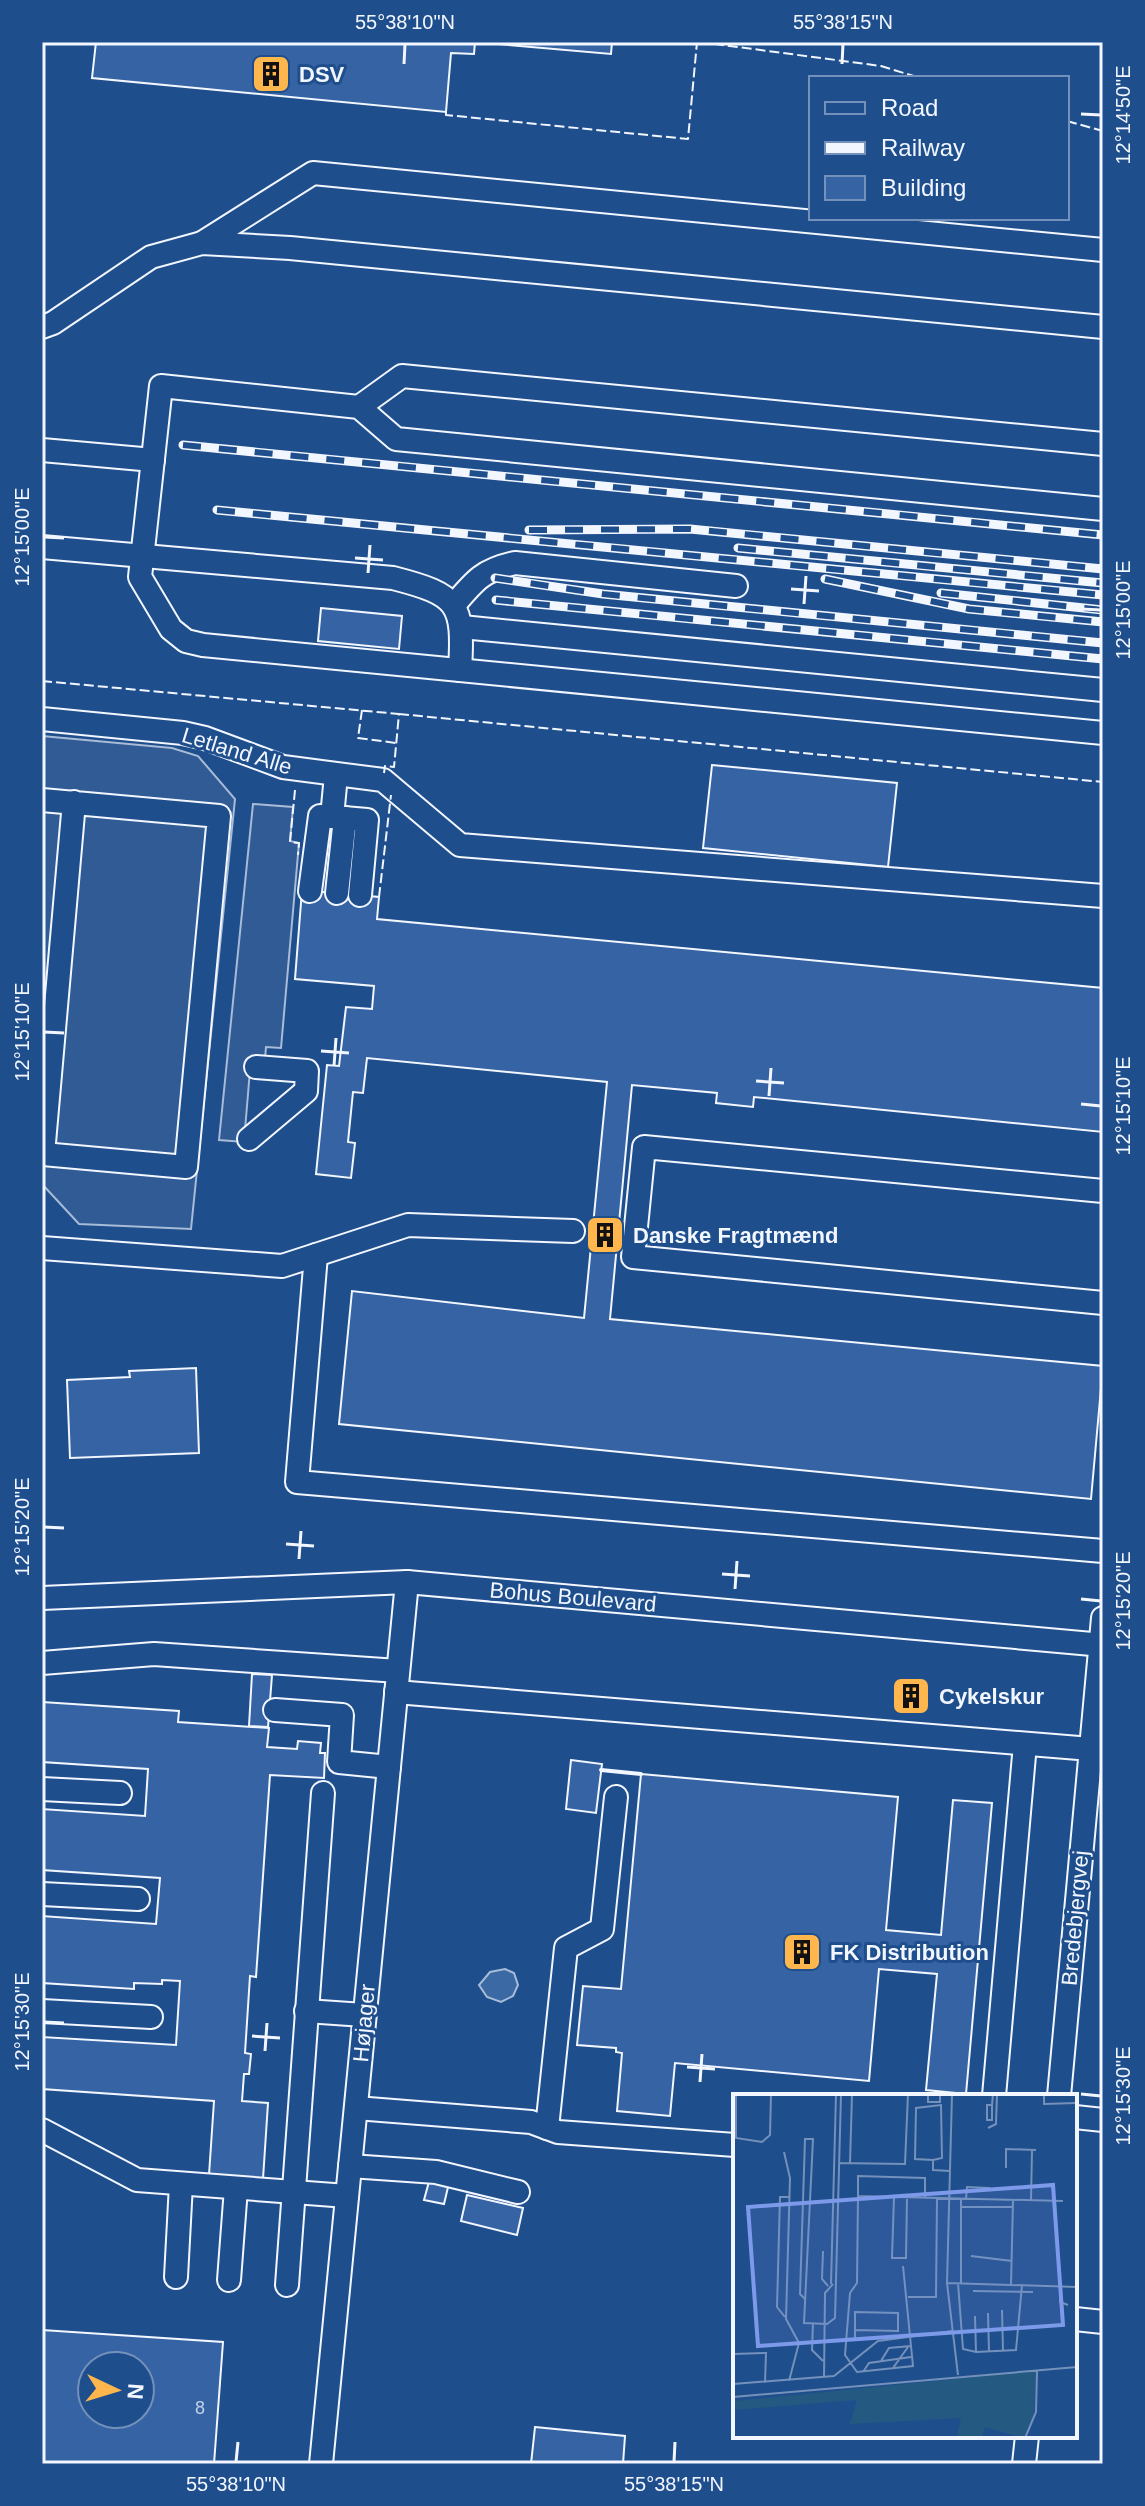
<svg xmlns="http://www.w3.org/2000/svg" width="1145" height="2506" viewBox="0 0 1145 2506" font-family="Helvetica,sans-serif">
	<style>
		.parking { fill: #305b95; stroke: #a8bbd7; stroke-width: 2 }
		.water { fill: #3b69a3; stroke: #a8bbd7; stroke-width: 2 }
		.building { fill: #3563a3; stroke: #f2f6ff; stroke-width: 2; fill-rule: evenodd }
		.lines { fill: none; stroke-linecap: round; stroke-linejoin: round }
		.minor-casing { stroke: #f2f6ff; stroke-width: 26 }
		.minor { stroke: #1f4e8c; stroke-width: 22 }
		.rail-casing { stroke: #f2f6ff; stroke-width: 9 }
		.rail { stroke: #1f4e8c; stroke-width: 6; stroke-dasharray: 18; stroke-linecap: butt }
		.fence { stroke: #f2f6ff; stroke-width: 2; stroke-dasharray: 10 4; stroke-linecap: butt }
		.wall { stroke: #f2f6ff; stroke-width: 4 }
		.ticks { fill: none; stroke: #f2f6ff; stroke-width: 3 }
		.labels { text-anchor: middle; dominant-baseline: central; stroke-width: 6; stroke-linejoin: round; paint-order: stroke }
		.number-label { font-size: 18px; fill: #c3d1e8 }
		.poi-label { font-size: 22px; font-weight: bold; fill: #f2f6ff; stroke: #1f4e8c; text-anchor: start }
		.street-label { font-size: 22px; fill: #f2f6ff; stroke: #1f4e8c }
		.inset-road { fill: none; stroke: #7391ba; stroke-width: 2 }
		.view { fill: #7d9aea; fill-opacity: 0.15; stroke: #7d9aea; stroke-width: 4 }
		.inset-edge { fill: none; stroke: #f2f6ff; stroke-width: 4 }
		.neatline { fill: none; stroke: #f2f6ff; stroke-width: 3 }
		.ticks-label { font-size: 20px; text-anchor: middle; fill: #f2f6ff }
	</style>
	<rect width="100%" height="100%" fill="#1f4e8c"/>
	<!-- parking -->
	<g class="parking">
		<path d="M42,736L172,748L198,756L235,799L191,1229L79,1224L42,1184Z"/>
		<path d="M253,804L293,807L290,841L299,843L281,1048L266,1047L265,1059L251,1058L244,1142L219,1140Z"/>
	</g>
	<!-- water -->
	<path class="water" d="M505,1969L514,1973L518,1985L513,1996L501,2002L487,1997L479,1985L490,1972Z"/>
	<!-- building -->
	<g class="building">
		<path d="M96,42H612L611,54L475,42L474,54L451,53L446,112L92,78Z"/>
		<path d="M321,608L402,616L399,649L318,641Z"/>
		<path d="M712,765L897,783L888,867L703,848Z"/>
		<path d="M302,890L379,897L377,919L1103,988V1132L754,1097L753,1107L716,1103L717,1093L632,1085L610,1319L1103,1366L1091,1499L339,1424L352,1291L584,1318L607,1082L367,1058L363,1093L353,1092L348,1142L355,1143L351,1178L316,1174L327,1065L339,1066L346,1007L372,1009L374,986L295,979Z"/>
		<path d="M196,1368L199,1453L70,1458L67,1380L130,1377L129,1371Z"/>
		<path d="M252,1674L272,1675L268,1727L249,1726Z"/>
		<path d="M899,1691L924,1693L923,1702L899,1700Z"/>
		<path d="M42,1702L179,1711L178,1722L269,1728L267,1747L297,1749L298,1741L321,1743L320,1753H325L324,1778L270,1775L256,1977L250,1976L245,2053L251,2054L249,2074H244L242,2101L268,2103L263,2179L209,2175L214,2101L42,2089V2037L176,2045L180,1981L162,1980V1984L134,1983V1989L42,1983V1916L156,1924L160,1878L42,1870V1809L145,1816L148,1769L42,1762Z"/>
		<path d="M571,1760L602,1764L596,1813L566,1809Z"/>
		<path d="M641,1774L898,1797L886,1930L941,1935L953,1800L992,1803L966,2094L926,2090L937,1974L879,1969L869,2081L675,2063L670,2116L617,2111L622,2053L616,2052V2048L577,2045L583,1986L621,1989Z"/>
		<path d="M430,2178L449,2183L444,2204L424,2200Z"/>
		<path d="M467,2195L523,2208L517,2235L461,2221Z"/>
		<path d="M42,2330L223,2342L214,2464H42ZM92,2366H140V2414H92Z"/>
		<path d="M535,2427L625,2436L623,2464H531Z"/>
	</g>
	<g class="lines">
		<!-- minor casing -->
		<g class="minor-casing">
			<g id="minor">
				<path d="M202,243L313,173L1103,250"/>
				<path d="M42,327L53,323L151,257L202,243L290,248L1103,327"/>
				<path d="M359,407L402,376L1103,444"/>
				<path d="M42,450L153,460"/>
				<path d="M1103,509L396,439L359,407L161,386L140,577L171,629L186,641L203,645L1103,733"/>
				<path d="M42,547L393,578C459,595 464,603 460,670"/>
				<path d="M454,605C475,580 483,570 515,563L736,586"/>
				<path d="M462,627L1103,690"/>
				<path d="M42,719L183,733L205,738L283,767L383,780L460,845L1103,896"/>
				<path d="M42,800L219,816L186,1167L43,1154L74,802"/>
				<path d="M332,817L336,775"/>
				<path d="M310,891L320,816L367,820L360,895"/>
				<path d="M337,893L345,818"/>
				<path d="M249,1139L306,1091L307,1071L256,1067"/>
				<path d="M1103,1191L644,1147L633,1257L1103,1303"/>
				<path d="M42,1248L282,1266L408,1225L573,1231"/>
				<path d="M316,1255L297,1482L1103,1551"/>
				<path d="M42,1598L407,1582L1103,1645"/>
				<path d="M42,1663L154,1654L398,1671"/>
				<path d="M396,1692L1091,1749"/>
				<path d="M275,1710L342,1715L339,1762L389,1767"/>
				<path d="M42,1789L120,1793"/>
				<path d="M42,1894L138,1899"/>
				<path d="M42,2011L151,2017"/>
				<path d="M306,2011L364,2015"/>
				<path d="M994,2096L1025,1744"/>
				<path d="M1059,2096L1103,1618"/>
				<path d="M356,2108L531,2122L558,2132L735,2145"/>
				<path d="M1075,2117L1103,2120"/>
				<path d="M547,2128L566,1948L602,1929L616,1797"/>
				<path d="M42,2130L137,2180L347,2196"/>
				<path d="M350,2166L436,2172L518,2192"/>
				<path d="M176,2277L181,2184"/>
				<path d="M229,2280L236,2188"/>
				<path d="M287,2285L323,1793"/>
				<path d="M1075,2319L1103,2322"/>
				<path d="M321,2464L407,1582"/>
				<path d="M1024,2464L1027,2436"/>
			</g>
		</g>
		<!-- minor -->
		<use href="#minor" class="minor"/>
		<!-- rail casing -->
		<g class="rail-casing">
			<g id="rail">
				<path d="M183,445L1103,535"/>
				<path d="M217,510L1103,595"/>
				<path d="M529,530L690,529L1103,569"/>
				<path d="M738,548L1103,583"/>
				<path d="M495,578L603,594L1103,643"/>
				<path d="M825,579L969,609L1103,622"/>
				<path d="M941,593L1103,610"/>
				<path d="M496,600L1103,659"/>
			</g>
		</g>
		<!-- rail -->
		<use href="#rail" class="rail"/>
		<!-- fence -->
		<g class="fence">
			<path d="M700,42L881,66L920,78"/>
			<path d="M446,112V115L688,139L697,42"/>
			<path d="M1067,121L1103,131"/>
			<path d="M42,681L399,714L394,767L385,766L384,773"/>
			<path d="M362,710L358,738L396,743"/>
			<path d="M399,714L1103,782"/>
			<path d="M295,790L290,842L299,843L298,855"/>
			<path d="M379,897L391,795"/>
		</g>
		<!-- wall -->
		<path class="wall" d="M601,1770L641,1774"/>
	</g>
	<!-- ticks -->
	<path class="ticks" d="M404,64L405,44M842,64L843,44M1081,114L1101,115M44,537L64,538M355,558L383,560M368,573L370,545M791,589L819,591M804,604L806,576M1081,609L1101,610M44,1032L64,1033M321,1051L349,1053M334,1066L336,1038M756,1081L784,1083M769,1096L771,1068M1081,1104L1101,1106M44,1527L64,1528M286,1544L314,1546M299,1559L301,1531M722,1574L750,1576M735,1589L737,1561M1081,1599L1101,1601M44,2022L64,2023M252,2036L280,2038M265,2051L267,2023M687,2067L715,2069M700,2082L702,2054M1081,2094L1101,2096M236,2462L238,2442M674,2462L675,2442"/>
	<!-- icons -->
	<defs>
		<g id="building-square" transform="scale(2)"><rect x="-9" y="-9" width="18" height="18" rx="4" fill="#ffb74d" stroke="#1f4e8c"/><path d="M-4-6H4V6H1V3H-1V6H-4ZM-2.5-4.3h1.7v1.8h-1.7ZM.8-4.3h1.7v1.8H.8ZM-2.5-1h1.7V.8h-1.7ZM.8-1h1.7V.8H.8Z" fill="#111"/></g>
	</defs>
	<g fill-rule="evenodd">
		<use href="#building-square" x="271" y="74"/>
		<use href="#building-square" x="605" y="1235"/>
		<use href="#building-square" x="911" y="1696"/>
		<use href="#building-square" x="802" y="1952"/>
	</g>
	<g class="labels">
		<!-- number labels -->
		<g class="number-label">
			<text x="200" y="2408">8</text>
		</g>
		<!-- poi labels -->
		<g class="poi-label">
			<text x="299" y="74">DSV</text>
			<text x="633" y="1235">Danske Fragtmænd</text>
			<text x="939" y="1696">Cykelskur</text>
			<text x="830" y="1952">FK Distribution</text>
		</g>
		<!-- street labels -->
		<g class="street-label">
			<text transform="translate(237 751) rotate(17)">Letland Alle</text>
			<text transform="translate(573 1597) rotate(5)">Bohus Boulevard</text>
			<text transform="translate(1075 1918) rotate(-85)">Bredebjergvej</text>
			<text transform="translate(364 2023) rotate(-85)">Højager</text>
		</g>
	</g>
	<!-- overview -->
	<g transform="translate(733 2094)">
		<rect width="344" height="344" fill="#1f4e8c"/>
		<path d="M303,277L301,321L290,344L252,333L249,344H224L228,324L117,330L124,306L0,316V307Z" fill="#245a82"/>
		<path class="inset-road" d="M3,0V44L29,48L37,41L38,0M195,0V8H207V0M219,0L214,189L225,281M311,0V10L343,9M259,11H254V26H259V11L260,0M255,34L263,30L264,0M51,58L57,84L53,225L66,249L56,287M200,66L209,64L208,11L183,14L182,65L200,66V76L217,77M106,69L172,70L175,0M117,69L119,0M273,74V55L303,56M125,102V82L192,84V103M161,103L159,164H173L174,103M233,105L234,93L257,94M298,106L299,56M228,113H280M90,157L89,185L95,192M238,162L279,167M170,172L180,272L124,278L112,261L117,199L124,189L125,102L330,107M214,189L344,193M225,189L230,255L243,258L283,256L289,191M228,189V105M98,190L103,0M278,191L280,106M327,192V208L335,211M240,197L300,198M175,203H203L204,104M72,205L67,200L72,45H80L71,229L94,230L102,224L108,0M269,216L270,257M255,219L256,257M242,222L243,258M52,223L44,213L47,103H56M80,229L79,256L90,267M122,246V218L165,219V237L122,236M0,260L33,259L32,289M148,267L156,254L178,252M160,274L175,253M130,278L136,269L178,263M91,283L92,199L100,190M0,290L101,282L145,247L220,237M0,303L344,273M292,344L303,318L304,277"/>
		<path class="view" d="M320,91L330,231L25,252L15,113Z"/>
		<rect width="344" height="344" class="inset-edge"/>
	</g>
	<!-- border -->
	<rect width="1145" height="2506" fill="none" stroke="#1f4e8c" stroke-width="88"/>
	<!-- legend -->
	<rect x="809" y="76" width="260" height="144" fill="#1f4e8c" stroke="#7391ba" stroke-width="2"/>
	<rect x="825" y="102" width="40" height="12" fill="#1f4e8c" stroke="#7391ba" stroke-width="2"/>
	<text x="881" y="116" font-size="24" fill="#f2f6ff">Road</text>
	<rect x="825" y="142" width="40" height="12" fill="#f2f6ff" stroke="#7391ba" stroke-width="2"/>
	<text x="881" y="156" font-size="24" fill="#f2f6ff">Railway</text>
	<rect x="825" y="176" width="40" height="24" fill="#3563a3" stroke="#7391ba" stroke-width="2"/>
	<text x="881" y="196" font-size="24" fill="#f2f6ff">Building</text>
	<!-- north arrow -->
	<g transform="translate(116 2390) rotate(94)"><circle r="38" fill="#1f4e8c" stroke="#7391ba" stroke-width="2"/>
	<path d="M0-6L14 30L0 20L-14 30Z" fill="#ffb74d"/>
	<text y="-12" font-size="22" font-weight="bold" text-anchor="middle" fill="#f2f6ff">N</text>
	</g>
	<rect x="44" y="44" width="1057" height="2418" class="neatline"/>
	<g class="ticks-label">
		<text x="405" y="29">55°38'10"N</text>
		<text x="843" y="29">55°38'15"N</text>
		<text transform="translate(1123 115) rotate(-90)" y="7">12°14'50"E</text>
		<text transform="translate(22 537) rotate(-90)" y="7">12°15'00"E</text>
		<text transform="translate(1123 610) rotate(-90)" y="7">12°15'00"E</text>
		<text transform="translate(22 1032) rotate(-90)" y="7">12°15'10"E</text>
		<text transform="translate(1123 1106) rotate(-90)" y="7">12°15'10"E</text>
		<text transform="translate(22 1527) rotate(-90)" y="7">12°15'20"E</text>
		<text transform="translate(1123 1601) rotate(-90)" y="7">12°15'20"E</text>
		<text transform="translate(22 2022) rotate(-90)" y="7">12°15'30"E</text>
		<text transform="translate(1123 2096) rotate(-90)" y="7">12°15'30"E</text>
		<text x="236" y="2491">55°38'10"N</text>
		<text x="674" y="2491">55°38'15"N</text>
	</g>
</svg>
